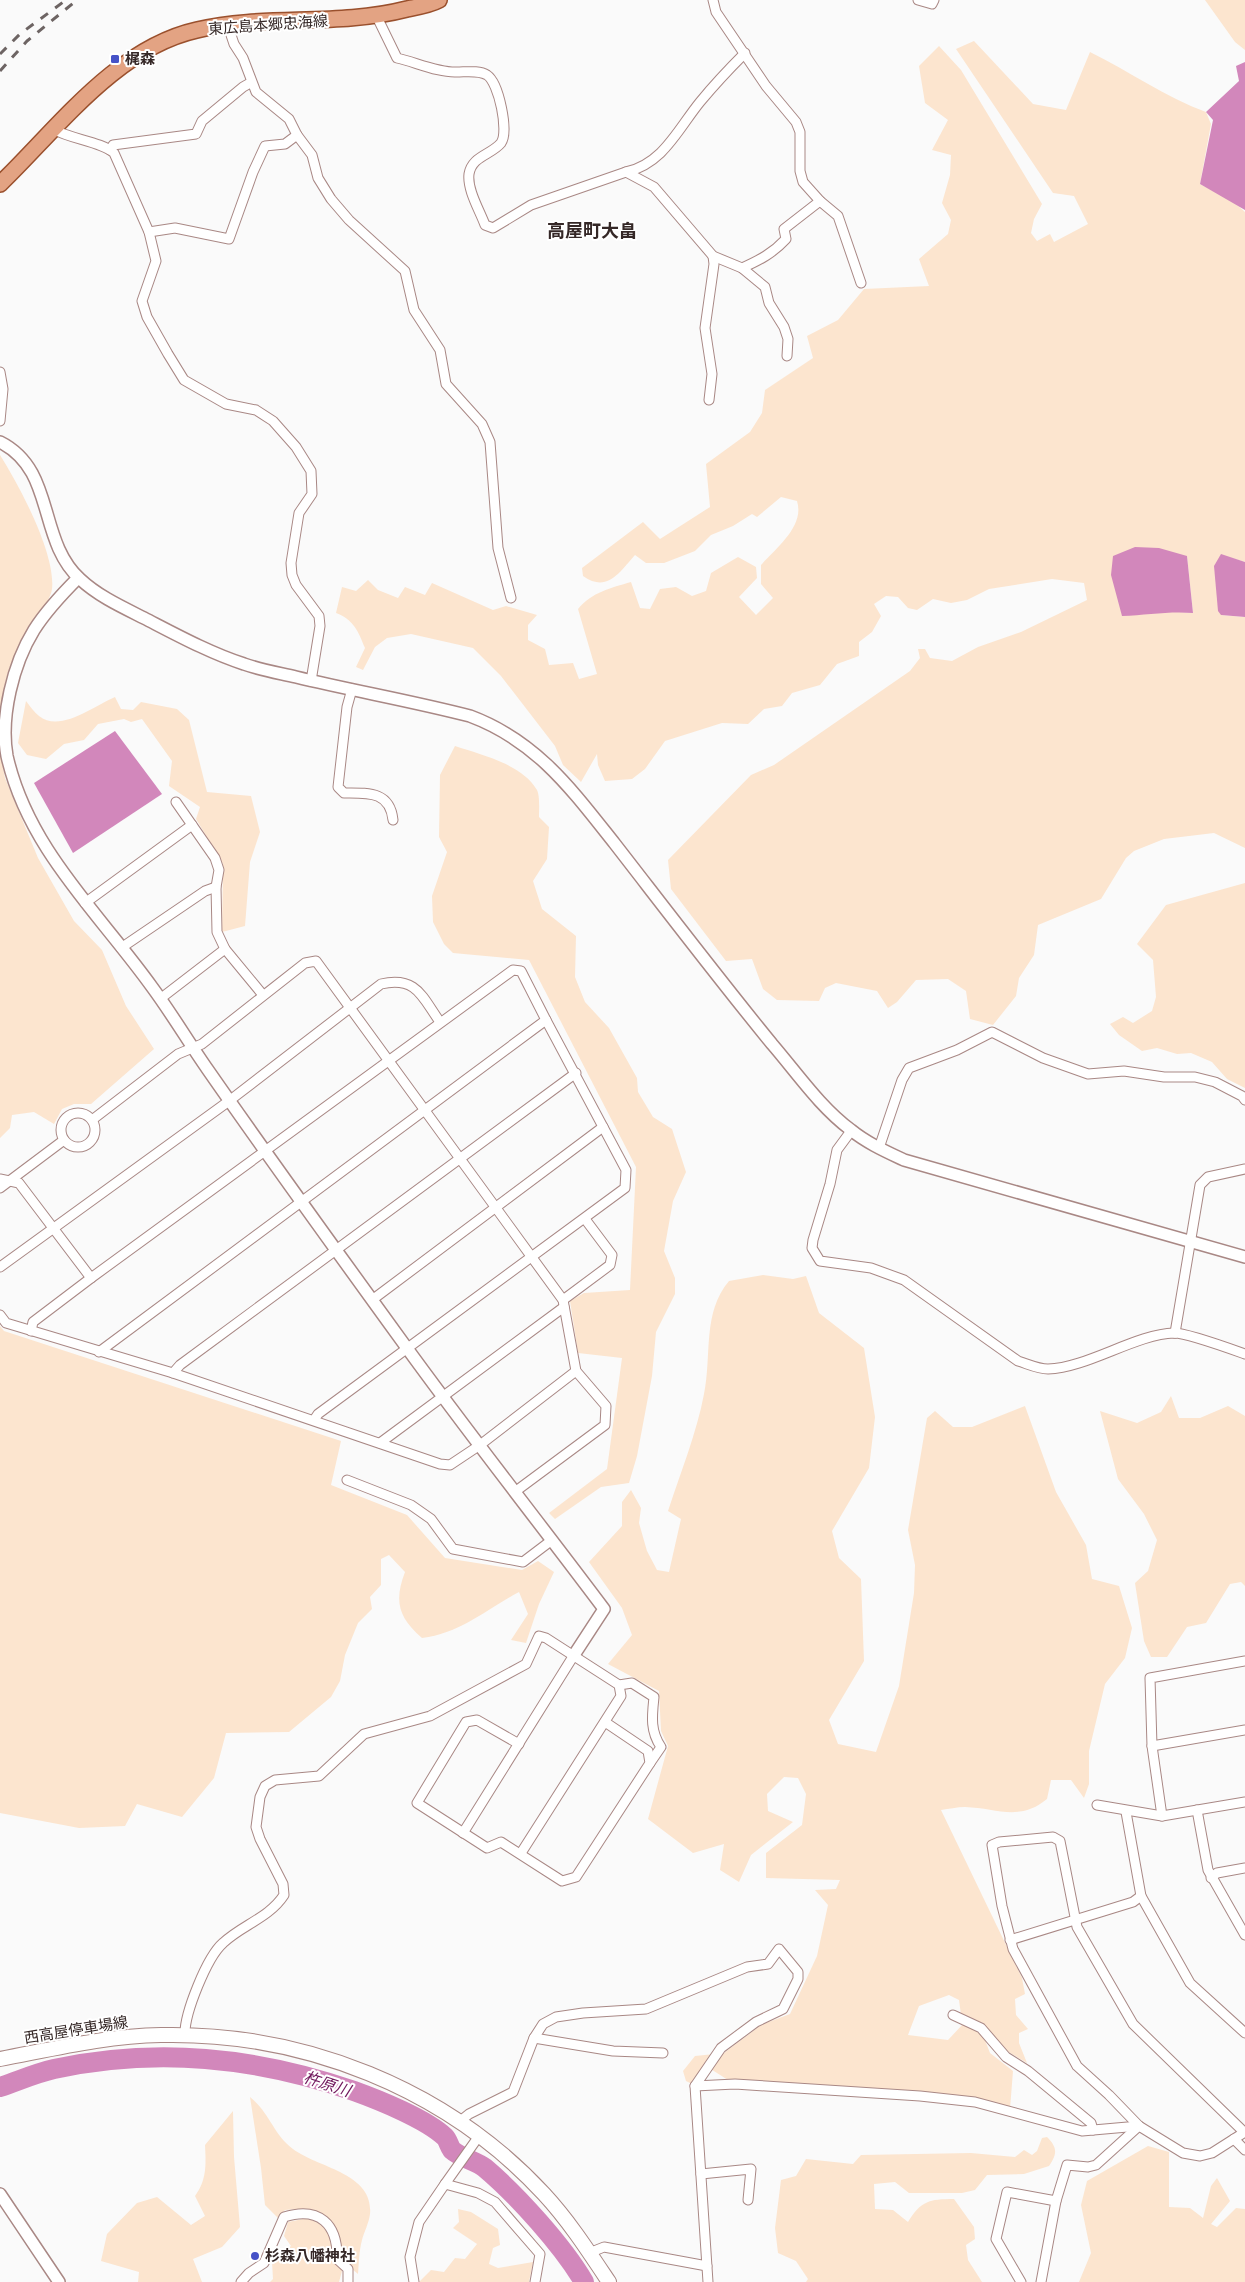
<svg xmlns="http://www.w3.org/2000/svg" width="1245" height="2282" viewBox="0 0 1245 2282" font-family="Raleway,'Noto Sans JP',sans-serif">
	<style>
		.green { fill: #fce5cf; fill-rule: evenodd }
		.water { fill: #d287bb }
		.lines { fill: none; stroke-linecap: round; stroke-linejoin: round }
		.river { stroke: #d287bb; stroke-width: 20 }
		.minor-casing { stroke: #a98885; stroke-width: 11 }
		.tertiary-casing { stroke: #a98885; stroke-width: 14 }
		.secondary-casing { stroke: #a98885; stroke-width: 16 }
		.primary-casing { stroke: #9a502d; stroke-width: 18 }
		.minor { stroke: #fff; stroke-width: 9 }
		.tertiary { stroke: #fff; stroke-width: 11 }
		.secondary { stroke: #fff; stroke-width: 14 }
		.primary { stroke: #e3a383; stroke-width: 15 }
		.rail { stroke: #6d6463; stroke-width: 3; stroke-dasharray: 9 9; stroke-linecap: butt }
		.poi-dot { fill: #4652c7; stroke: #fff; stroke-width: 2 }
		.labels { text-anchor: middle; dominant-baseline: central; stroke-width: 4; stroke-linejoin: round; paint-order: stroke }
		.street-label { font-size: 15px; fill: #352827; stroke: #fff }
		.poi-label { font-size: 15px; font-weight: bold; fill: #352827; stroke: #fff; text-anchor: start }
		.water-label { font-size: 16px; font-style: italic; fill: #6f165b; stroke: #fff }
		.quarter-label { font-size: 18px; font-weight: bold; fill: #352827; stroke: #fff }
	</style>
	<rect width="100%" height="100%" fill="#fafafa"/>
	<!-- green -->
	<g class="green">
		<path d="M1205,0H1245V50L1235,42Z"/>
		<path d="M974,41L1033,104L1066,110L1090,52C1129,71 1165,97 1206,112L1211,124L1200,184L1234,202L1245,212V562L1221,555V615L1245,617V848L1214,833L1164,839L1134,851L1126,858L1101,899L1038,925L1034,955L1019,978L1016,996L993,1025L970,1019L966,991L948,979L916,980L897,1002L888,1008L877,991L836,983L825,988L819,1001L777,1000L763,989L752,959L726,961L671,889L668,860L751,775L774,765L910,671L920,658L918,649H925L930,658L952,661L978,647L1021,632L1087,600L1084,583L1052,579L989,589L967,600L951,603L933,599L917,610L908,608L898,597L886,596L874,604L881,616L872,632L859,642V656L837,664L820,685L792,693L782,706L764,709L748,724L722,723L665,741L645,769L632,779L605,781L598,765L597,754L581,782L563,765L555,746L501,676L473,648L411,634L387,638L375,647L363,670L356,667L365,648C358,631 354,620 336,613L342,587L356,591L368,580L378,590L398,598L405,587L425,595L432,583L493,610L506,606L537,615L528,625V640L545,649L549,665L573,663L579,679L597,674L578,609C592,592 611,588 631,582L640,608L650,609L660,589L676,587L692,596L706,591L711,573L738,557L756,567L757,578L739,597L756,615L773,598L761,584V565C776,548 805,526 797,501L781,497L757,517L752,514L733,526L711,535L695,551L664,563H646L635,555C619,573 607,593 583,576L582,568L643,522L660,539L710,507L706,464L750,432L762,413L765,390L813,358L807,336L838,320L864,289L929,286L919,259L948,234L951,220L942,203L950,175L951,155L932,150L948,120L925,103L919,66L939,46L961,70L1042,204L1034,219L1031,233L1037,241L1050,234L1054,242L1088,224L1074,196L1053,193L956,49ZM1187,556L1193,613L1168,611Z"/>
		<path d="M0,455C19,485 56,554 52,589C51,602 20,643 13,659C3,682 0,709 0,734Z"/>
		<path d="M115,697L121,709L133,710L141,702L177,709L189,720L207,792L251,796L260,832L250,862L245,926L222,932L223,864L196,819L200,807L169,786L172,761L142,719L131,722L124,719L98,724L84,740L64,744L46,759L27,755L18,743L26,701C30,706 34,712 39,716C60,733 94,706 115,697Z"/>
		<path d="M455,746C482,755 522,764 537,790C540,796 539,810 539,817L549,827L547,859L533,881L542,909L576,936L575,977L585,1002L609,1028L637,1078L638,1092L653,1117L672,1129L686,1172L673,1201L664,1251L675,1278V1294L656,1332L652,1376L637,1456L629,1483L601,1487L555,1519L549,1513L607,1469L622,1358L578,1353L570,1301L584,1293L630,1290L636,1167L529,960L453,953L444,944L433,922L432,896L447,852L439,837L440,775Z"/>
		<path d="M0,751L5,778L38,858L74,921L102,950L126,1006L154,1049L91,1104H74L62,1109L54,1124L34,1112L12,1115L10,1128L0,1138Z"/>
		<path d="M1245,883V1088L1227,1079L1212,1062L1191,1053L1177,1054L1157,1048L1142,1051L1119,1035L1110,1024L1123,1017L1133,1023L1152,1011L1156,997L1153,960L1137,944L1166,905Z"/>
		<path d="M763,1275L793,1279L806,1276L819,1313L864,1348L875,1417L869,1468L832,1531L839,1558L861,1579L864,1661L829,1720L838,1744L876,1752L899,1686L914,1593L915,1565L908,1530L927,1418L935,1411L953,1427H972L1025,1406L1056,1492L1086,1545L1092,1579L1119,1586L1132,1628L1125,1658L1105,1684L1089,1751V1784L1084,1798L1071,1780H1051L1047,1799C1019,1822 997,1808 965,1807C957,1807 949,1809 941,1810L1022,1978L1025,1994L1015,1999L1016,2015L1028,2029L1019,2033V2043L1027,2063L1002,2048L983,2023L961,2015L959,2000L949,1995L919,2006L908,2035L948,2040L963,2024L983,2035L990,2053L1013,2071L1010,2109L728,2080L706,2066L694,2085L686,2081L683,2071L695,2056L724,2053L761,2025L790,2014L817,1956L828,1905L815,1890L836,1889L840,1880L766,1878V1853L802,1825L806,1794L798,1778L784,1777L767,1794L768,1811L793,1822L751,1855L739,1882L720,1870L724,1844L693,1853L648,1819L668,1746L661,1731L659,1691L608,1664L632,1635L622,1608L589,1562L622,1526V1502L631,1490L641,1508L639,1523L647,1551L657,1570L669,1572L681,1519L668,1511C680,1474 697,1432 704,1394C712,1355 702,1313 729,1281Z"/>
		<path d="M0,1326L4,1331L341,1441L331,1485L407,1515L445,1558L522,1570L538,1561L554,1572L539,1604L526,1643L511,1640L528,1614L519,1592C485,1610 461,1633 422,1638C398,1617 394,1601 405,1572L389,1555L381,1559V1585L370,1597L372,1609L358,1623L345,1655L340,1681L331,1697L289,1732L226,1733L214,1778L182,1817L137,1804L125,1826L79,1828L0,1813Z"/>
		<path d="M1171,1396L1179,1418H1200L1228,1406L1245,1416V1586L1241,1582L1230,1584L1206,1623L1187,1627L1167,1657H1151L1144,1641L1135,1583L1148,1571L1157,1540L1144,1514L1118,1479L1100,1411L1137,1423L1161,1412Z"/>
		<path d="M250,2097C270,2113 273,2134 293,2149C318,2168 374,2173 370,2214C369,2223 364,2232 362,2240C359,2251 359,2263 358,2274L340,2259L341,2241L320,2212L297,2209L285,2210L278,2218L265,2205L261,2168Z"/>
		<path d="M233,2111L234,2157L240,2227L222,2247L193,2259L202,2282H138L139,2272L101,2261L107,2234L137,2203L157,2197L191,2225L205,2216L195,2196C207,2180 206,2164 205,2145Z"/>
		<path d="M1047,2137C1058,2148 1057,2154 1049,2166L1024,2174L987,2175L975,2190L962,2193H909L895,2182L874,2184L875,2209L893,2210L908,2222C921,2201 929,2199 954,2199L974,2227L975,2239L966,2245L968,2260L982,2282H806L808,2279L796,2261L778,2253L775,2228L781,2180L796,2176L806,2159L853,2164L861,2155L971,2153L1015,2157L1024,2150L1032,2155L1037,2151L1042,2138Z"/>
		<path d="M1148,2146L1169,2152V2207L1190,2208L1203,2218L1211,2186L1217,2178L1230,2201L1211,2224L1217,2227L1236,2208L1245,2209V2282H1079L1091,2253L1081,2205L1087,2181Z"/>
		<path d="M458,2209L471,2212L498,2229L500,2245L493,2248L489,2264L498,2268L533,2262L529,2282H419L431,2270L444,2272L455,2258L465,2259L477,2244L453,2228L459,2222Z"/>
		<path d="M308,2218C319,2223 330,2229 335,2241C340,2254 331,2256 342,2271L339,2282H270L273,2279L272,2262L291,2246L284,2236L288,2222Z"/>
	</g>
	<!-- water -->
	<g class="water">
		<path d="M1245,62V210L1200,184L1213,120L1206,112L1239,81L1236,66Z"/>
		<path d="M1135,547L1159,548L1187,556L1193,613C1169,611 1147,615 1122,616L1111,575L1113,556Z"/>
		<path d="M1221,554L1245,562V617L1221,615L1218,611L1214,566Z"/>
		<path d="M115,731L162,794L73,853L34,783Z"/>
	</g>
	<g class="lines">
		<!-- river -->
		<path class="river" d="M0,2087C18,2081 36,2073 54,2069C157,2047 255,2057 354,2091C379,2100 426,2119 445,2137C448,2140 449,2146 452,2150C461,2158 476,2161 485,2168C517,2195 563,2246 584,2282"/>
		<!-- minor casing -->
		<g class="minor-casing">
			<g id="minor">
				<path d="M713,0L716,12L766,86L796,122L800,132V171L803,182L820,201L838,216L861,283"/>
				<path d="M918,0L932,4L934,0"/>
				<path d="M377,17L397,58C415,62 439,73 457,72C466,72 479,70 487,75C499,83 509,132 501,143C491,155 472,156 469,174C467,190 480,211 485,225L493,228L531,205L626,172L654,187L713,256L742,268L765,287L769,303L784,327L788,339L787,356"/>
				<path d="M55,130C71,139 102,142 114,153L149,232L156,261L142,301L147,317L168,354L184,380L226,404L256,410L273,421L296,447L311,471L312,494L299,513L291,563L292,575L296,585L319,616L320,626L311,681"/>
				<path d="M297,135L312,155L318,178L331,199L349,220L405,271L414,310L440,350L446,384L482,424L490,442L498,548L511,598"/>
				<path d="M110,150L113,145L196,134L202,121L243,87L250,83"/>
				<path d="M626,172C663,164 678,129 700,102C714,85 729,69 745,53"/>
				<path d="M149,232L175,228L229,239L253,172L265,146L285,144L297,135L289,119L256,92L243,58L234,44L228,26"/>
				<path d="M742,268C760,260 773,253 786,239L784,229L820,201"/>
				<path d="M0,372L3,389L0,421"/>
				<path d="M709,400L712,374L705,328L714,264L713,256"/>
				<path d="M352,689L347,707L338,787L344,793C368,793 390,791 393,820"/>
				<path d="M176,802L215,858L219,870L216,887L217,932L225,949L263,995"/>
				<path d="M85,903L192,825"/>
				<path d="M121,948L205,891L216,887"/>
				<path d="M160,999L225,949"/>
				<circle cx="78" cy="1130" r="17"/>
				<path d="M92,1120L178,1054L202,1044L305,963L316,961L563,1300L576,1371L606,1406L605,1425L516,1491"/>
				<path d="M851,1131L837,1150L830,1184L813,1240L812,1248L820,1261L871,1268L904,1280L1018,1361C1028,1364 1038,1369 1048,1369C1087,1368 1136,1334 1174,1333C1187,1333 1231,1349 1245,1354"/>
				<path d="M879,1148L902,1080L909,1068L957,1050L992,1032L1043,1058L1088,1074L1124,1071L1164,1077H1195L1215,1082L1242,1096L1245,1100"/>
				<path d="M0,1179L19,1183L91,1278"/>
				<path d="M0,1188L64,1140"/>
				<path d="M0,1267L229,1101L381,984C417,976 422,997 440,1022"/>
				<path d="M372,1300L603,1127"/>
				<path d="M563,1300L610,1265L612,1255L585,1219"/>
				<path d="M0,1315L6,1323L173,1373L440,1464L450,1465L480,1445L576,1371"/>
				<path d="M31,1331L33,1322L91,1278L513,970L521,971L546,1020"/>
				<path d="M1175,1333L1200,1185L1208,1177L1245,1169"/>
				<path d="M99,1352L546,1020L626,1170L625,1188L318,1414L314,1420"/>
				<path d="M173,1373L180,1365L576,1073"/>
				<path d="M380,1443L564,1307"/>
				<path d="M347,1480L411,1505L431,1519L453,1549L523,1562L552,1540"/>
				<path d="M619,1685L632,1683L654,1697C652,1716 650,1731 661,1747L650,1763"/>
				<path d="M519,1744L477,1720L466,1722L417,1803L487,1848L501,1842L562,1881L576,1877L650,1763L648,1751L605,1722"/>
				<path d="M1152,1746L1245,1730"/>
				<path d="M1097,1805L1162,1816L1245,1802"/>
				<path d="M1197,1810L1208,1870L1245,1935"/>
				<path d="M1126,1812L1141,1896L1190,1983L1245,2033"/>
				<path d="M1162,1816L1152,1746L1150,1678L1245,1661"/>
				<path d="M463,1833L574,1655"/>
				<path d="M1211,1878L1217,1873L1245,1868"/>
				<path d="M1010,1940L1133,1902L1141,1896"/>
				<path d="M953,2015L981,2028L1006,2057L1028,2071L1091,2123L1093,2130"/>
				<path d="M185,2035C184,2014 207,1957 223,1943C242,1925 269,1918 284,1895L283,1884L260,1839L256,1827L260,1797L265,1786L275,1780L319,1776L364,1734L430,1716L526,1664L539,1636L546,1638L619,1685L621,1696L521,1853"/>
				<path d="M534,2038L613,2051L663,2053"/>
				<path d="M695,2086L735,2084L920,2096L975,2102L1082,2131L1139,2126"/>
				<path d="M459,2122L469,2114L513,2092L534,2038L543,2024L556,2017L583,2013L646,2009L747,1967L768,1964L779,1949L798,1972V1979L783,2009L756,2022L721,2048L695,2086L708,2282"/>
				<path d="M1244,2132L1133,2024L1077,1927L1060,1841L1053,1837L999,1842L992,1845L1002,1906L1013,1949L1077,2066L1109,2095L1139,2126L1183,2153L1200,2156L1212,2153L1245,2132"/>
				<path d="M479,2136L445,2184L478,2193L495,2202L540,2254L535,2282"/>
				<path d="M1234,2139L1245,2150"/>
				<path d="M701,2174L751,2169L748,2200"/>
				<path d="M589,2253L604,2247L707,2266"/>
				<path d="M241,2282L249,2273L264,2263L284,2217C319,2206 338,2224 337,2259L348,2269V2282"/>
				<path d="M414,2282L410,2257L419,2222L445,2184"/>
				<path d="M1021,2282L996,2239L1007,2192L1056,2201"/>
				<path d="M1041,2282L1056,2201L1067,2165L1088,2167L1096,2165L1139,2126"/>
			</g>
		</g>
		<!-- tertiary casing -->
		<g class="tertiary-casing">
			<g id="tertiary">
				<path d="M0,442C56,470 37,540 80,579C98,596 122,607 144,618C177,635 210,653 244,664C261,670 279,673 296,677C354,691 412,701 470,716C537,741 572,790 615,844C667,911 718,978 772,1044C797,1073 820,1107 851,1130C867,1143 885,1151 904,1160L1245,1257"/>
				<path d="M78,578C62,594 46,611 34,630C13,664 0,717 7,756C28,849 99,913 152,987C172,1014 189,1043 208,1070C272,1162 338,1253 404,1344C469,1434 538,1521 604,1609L574,1655"/>
				<path d="M0,2194L59,2282"/>
			</g>
		</g>
		<!-- secondary casing -->
		<g class="secondary-casing">
			<path id="secondary" d="M0,2059C53,2049 106,2036 161,2035C303,2032 446,2088 544,2194C569,2221 589,2252 609,2282"/>
		</g>
		<!-- primary casing -->
		<g class="primary-casing">
			<path id="primary" d="M0,184C58,128 116,48 197,30C265,14 337,27 407,9C417,7 430,5 439,0"/>
		</g>
		<!-- minor -->
		<use href="#minor" class="minor"/>
		<!-- tertiary -->
		<use href="#tertiary" class="tertiary"/>
		<!-- secondary -->
		<use href="#secondary" class="secondary"/>
		<!-- primary -->
		<use href="#primary" class="primary"/>
		<!-- rail -->
		<g class="rail">
			<path d="M0,54L20,34L66,0"/>
			<path d="M0,71L27,41L77,0"/>
		</g>
	</g>
	<!-- markers -->
	<g class="poi-dot">
		<rect x="110" y="54" width="10" height="10" rx="2.5"/>
		<circle cx="255" cy="2256" r="5"/>
	</g>
	<g class="labels">
		<!-- street labels -->
		<g class="street-label">
			<text transform="translate(268 25) rotate(-4)">東広島本郷忠海線</text>
			<text transform="translate(76 2030) rotate(-9)">西高屋停車場線</text>
		</g>
		<!-- poi labels -->
		<g class="poi-label">
			<text x="125" y="59">梶森</text>
			<text x="265" y="2256">杉森八幡神社</text>
		</g>
		<!-- water labels -->
		<g class="water-label">
			<text transform="translate(327 2084) rotate(18)">杵原川</text>
		</g>
		<!-- quarter labels -->
		<g class="quarter-label">
			<text x="592" y="230">高屋町大畠</text>
		</g>
	</g>
</svg>
